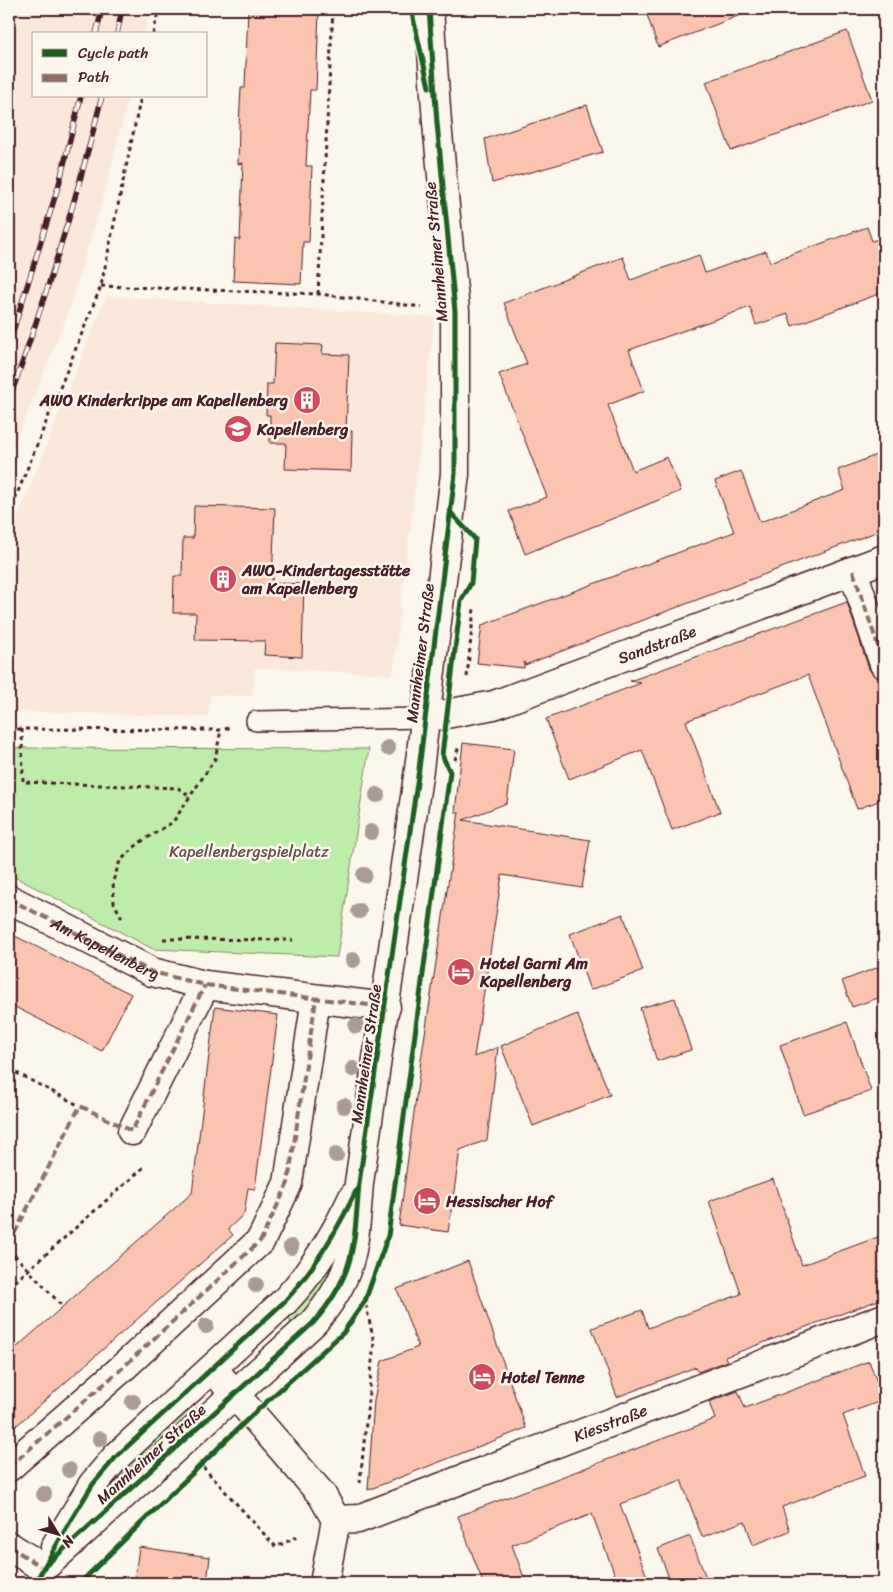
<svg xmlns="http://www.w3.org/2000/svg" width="893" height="1592" viewBox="0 0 893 1592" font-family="Sriracha,sans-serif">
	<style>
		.built { fill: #fbe8da }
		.green { fill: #beedab; stroke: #84866b }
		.building { fill: #fbc4b0; stroke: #4a1f2b }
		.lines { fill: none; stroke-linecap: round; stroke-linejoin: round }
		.service-casing { stroke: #4a1f2b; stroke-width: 22 }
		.minor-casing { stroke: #4a1f2b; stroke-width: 31 }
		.secondary-casing { stroke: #4a1f2b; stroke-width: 31 }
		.path { stroke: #4a1f2b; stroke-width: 3; stroke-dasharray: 4 4; stroke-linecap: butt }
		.service { stroke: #fbf7ec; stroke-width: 19 }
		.minor { stroke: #fbf7ec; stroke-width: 28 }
		.secondary { stroke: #fbf7ec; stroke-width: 28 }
		.rail-casing { stroke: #4a1f2b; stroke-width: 5.5 }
		.rail { stroke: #fbf7ec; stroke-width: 4; stroke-dasharray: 11; stroke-linecap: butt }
		.quiet { stroke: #8d6e63; stroke-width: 4; stroke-dasharray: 8 4; stroke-linecap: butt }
		.cycleway-casing { stroke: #fbf7ec; stroke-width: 8 }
		.cycleway { stroke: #1b5e20; stroke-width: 5 }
		.tree { fill: #aa9c93 }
		.labels { text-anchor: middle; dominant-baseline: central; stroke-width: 5; stroke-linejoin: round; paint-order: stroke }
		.street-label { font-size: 16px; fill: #4a1f2b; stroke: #fbf7ec }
		.poi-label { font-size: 16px; font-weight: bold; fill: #4a1f2b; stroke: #fbf7ec; text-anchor: start }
		.park-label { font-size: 16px; fill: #67524b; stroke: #fbf7ec }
	</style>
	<rect width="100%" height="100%" fill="#fbf7ec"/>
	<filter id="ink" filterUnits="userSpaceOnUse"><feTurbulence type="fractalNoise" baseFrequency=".02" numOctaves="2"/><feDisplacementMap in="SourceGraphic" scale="10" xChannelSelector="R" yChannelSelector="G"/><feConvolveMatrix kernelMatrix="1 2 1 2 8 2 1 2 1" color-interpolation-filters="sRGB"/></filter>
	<g filter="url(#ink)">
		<!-- built -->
		<g class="built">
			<path d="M9,9H150L145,34H34V96H129L104,195L67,316L9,457Z"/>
			<path d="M106,296L435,317L393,674L255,668L253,696L211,695L208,717L9,711V540Z"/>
		</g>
		<!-- green -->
		<g class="green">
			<path d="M9,748L369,749L337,957L153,949L9,874Z"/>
			<path d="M341,1238L331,1286L299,1323L290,1322L289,1313Z"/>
			<path d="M182,1412L190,1413V1421L104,1497L96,1496L98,1488Z"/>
		</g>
		<!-- building -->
		<g class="building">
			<path d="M248,9L319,10L316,90H310L306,166H312L309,242H303L301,284L233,281L235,239L240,240L243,163L238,164L239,126L241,88H245Z"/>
			<path d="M645,9H751V11L658,47Z"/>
			<path d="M847,31L872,100L731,151L706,82Z"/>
			<path d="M587,105L603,152L492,183L485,139Z"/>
			<path d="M867,227L872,241L884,237V292L792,326L788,314L756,325L750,307L629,350L644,391L608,405L633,471L667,457L681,491L525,554L509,511L547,497L499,374L527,364L504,303L623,257L631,280L699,255L705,273L766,251L770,262Z"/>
			<path d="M275,343L323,345L322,354L349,355L346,431H352L351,471L285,469L286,443H270V415H266L267,384H273Z"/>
			<path d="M884,452V529L525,665L524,662V668L477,663L482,625L734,532L715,481L741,471L760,522L845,490L838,470Z"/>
			<path d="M194,506L275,508L272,583L304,584L302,657L264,655L265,641L195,640L196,613H173L174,576H182L183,538H193Z"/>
			<path d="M847,602L869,669L874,676L884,679V799L857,809L808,675L686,721L720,812L672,830L642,750L569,779L546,719L641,683L630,681Z"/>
			<path d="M463,743L514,749L507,803L463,820L590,840L582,888L502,875L474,1057L498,1047L487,1140L460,1150L448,1232L399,1225L421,1060L459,812H455Z"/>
			<path d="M623,914L643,971L590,990L570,934Z"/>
			<path d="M9,933L131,994L102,1051L9,1004Z"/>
			<path d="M884,965V996L852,1007L842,981Z"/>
			<path d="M675,998L691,1050L657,1061L640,1008Z"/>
			<path d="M215,1007L278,1015L255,1189L248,1188L244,1214L228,1229L233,1235L9,1432V1354L192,1193Z"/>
			<path d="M577,1014L610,1095L533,1126L501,1046Z"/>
			<path d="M847,1022L871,1091L803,1114L780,1045Z"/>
			<path d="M773,1179L802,1265L878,1237L884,1254V1298L725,1357L727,1361L698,1372L696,1367L617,1397L592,1328L642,1310L648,1328L741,1294L709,1201Z"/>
			<path d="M468,1261L526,1428L368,1490L374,1400L382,1361L418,1347L397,1289Z"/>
			<path d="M869,1361L884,1400L843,1415L865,1476L782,1507L790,1531L753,1545L745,1521L702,1537L681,1480L620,1504L647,1577L628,1583H618L592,1514L512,1545L526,1583H483L458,1516L715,1419L709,1402L738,1391L745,1408Z"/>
			<path d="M690,1536L708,1583H671L658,1549Z"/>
			<path d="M139,1547L210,1557L207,1583H134Z"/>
		</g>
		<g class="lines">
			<!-- service casing -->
			<g class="service-casing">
				<path id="service" d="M256,721L425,718"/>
			</g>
			<!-- minor casing -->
			<g class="minor-casing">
				<g id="minor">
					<path d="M853,571L884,664"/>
					<path id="s1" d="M425,718L494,705L884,559"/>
					<path d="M9,899L152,972L205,985L386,1007"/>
					<path d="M132,1131L205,985"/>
					<path d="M213,1369L322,1495L336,1520L324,1583"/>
					<path d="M9,1467L119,1371L261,1240L288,1183L316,999"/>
					<path id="s2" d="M336,1520L358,1519L884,1318"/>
					<path d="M9,1546L43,1568"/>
				</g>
			</g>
			<!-- secondary casing -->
			<g class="secondary-casing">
				<g id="secondary">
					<path d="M55,1547L93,1484L116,1457L285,1301C314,1270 335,1235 353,1197"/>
					<path d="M43,1568L313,1323C356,1274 354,1244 359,1183L419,769L455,474V311L437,123L429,9"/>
				</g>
			</g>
			<!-- path -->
			<g class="path">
				<path d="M153,34L159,9"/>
				<path d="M101,286L318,294L422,307"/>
				<path d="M318,294L333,9"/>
				<path d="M9,514L101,286L141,96"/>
				<path d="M467,677L474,608"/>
				<path d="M9,729L221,730L229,728"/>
				<path d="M22,729L23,782L178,788L190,796"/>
				<path d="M455,760L459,745"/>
				<path d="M122,918L114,903L113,881L120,861L139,843L173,822L215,759L221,730"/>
				<path d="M163,939L293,940"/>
				<path d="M9,1069L80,1106"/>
				<path d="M9,1249L63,1307"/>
				<path d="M9,1287L144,1167"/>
				<path d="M203,1467L276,1547L299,1536"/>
				<path d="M360,1483L374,1342L366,1306"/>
			</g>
			<!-- service -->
			<use href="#service" class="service"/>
			<!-- minor -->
			<use href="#minor" class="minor"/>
			<!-- secondary -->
			<use href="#secondary" class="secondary"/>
			<!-- rail casing -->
			<g class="rail-casing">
				<g id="rail">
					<path d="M96,34L102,9"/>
					<path d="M117,34L122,9"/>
					<path d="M9,344L59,184L81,96"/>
					<path d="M9,400C45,300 77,199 102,96"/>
				</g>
			</g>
			<!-- rail -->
			<use href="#rail" class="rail"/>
			<!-- quiet -->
			<g class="quiet">
				<path d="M853,571L884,664"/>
				<path id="s3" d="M9,899L152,972L205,985L386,1007"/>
				<path d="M9,1244L80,1106L132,1131L205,985"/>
				<path d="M9,1467L119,1371L261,1240L288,1183L316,999"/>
				<path d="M9,1546L43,1568"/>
			</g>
			<!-- cycleway casing -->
			<g class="cycleway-casing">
				<g id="cycleway">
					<path d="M411,9L429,87"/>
					<path d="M43,1568L313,1323C356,1274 354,1244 359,1183L419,769L455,474V311L437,123L429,9"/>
					<path d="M35,1583L71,1520L93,1484L116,1457L285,1301C315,1268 337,1231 356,1191"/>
					<path d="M80,1583L252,1415L343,1333L365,1301L388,1236L450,772L442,755L461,601L471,583L475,539L451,513"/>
				</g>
			</g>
			<!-- cycleway -->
			<use href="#cycleway" class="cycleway"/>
		</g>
		<!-- trees -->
		<g class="tree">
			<circle cx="388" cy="748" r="8"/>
			<circle cx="377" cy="795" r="8"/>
			<circle cx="371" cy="832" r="8"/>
			<circle cx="364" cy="875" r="8"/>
			<circle cx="359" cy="911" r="8"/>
			<circle cx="353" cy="960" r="8"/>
			<circle cx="356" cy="1026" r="8"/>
			<circle cx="353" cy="1069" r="8"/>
			<circle cx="344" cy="1106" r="8"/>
			<circle cx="336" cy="1155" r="8"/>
			<circle cx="291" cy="1247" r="8"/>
			<circle cx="256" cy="1285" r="8"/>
			<circle cx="206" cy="1326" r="8"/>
			<circle cx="133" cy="1402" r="8"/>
			<circle cx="100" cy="1439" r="8"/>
			<circle cx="69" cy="1470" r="8"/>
			<circle cx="44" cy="1494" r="8"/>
		</g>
	</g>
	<!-- icons -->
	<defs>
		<g id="building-disc" transform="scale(1.4375)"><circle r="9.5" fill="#d1495b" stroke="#fbf7ec"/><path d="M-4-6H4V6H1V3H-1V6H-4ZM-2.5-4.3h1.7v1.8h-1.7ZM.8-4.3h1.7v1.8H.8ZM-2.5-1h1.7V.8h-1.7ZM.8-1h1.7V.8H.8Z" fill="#fff"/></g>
		<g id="school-disc" transform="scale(1.4375)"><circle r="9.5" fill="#d1495b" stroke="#fbf7ec"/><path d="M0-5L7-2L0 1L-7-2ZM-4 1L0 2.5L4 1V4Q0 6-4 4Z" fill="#fff"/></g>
		<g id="hotel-disc" transform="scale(1.4375)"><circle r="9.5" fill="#d1495b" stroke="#fbf7ec"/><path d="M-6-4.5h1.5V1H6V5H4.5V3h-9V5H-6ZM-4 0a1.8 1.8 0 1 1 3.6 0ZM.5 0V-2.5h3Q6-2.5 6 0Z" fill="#fff"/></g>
	</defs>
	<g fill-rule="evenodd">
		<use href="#building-disc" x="307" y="400"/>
		<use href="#school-disc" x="238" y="429"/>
		<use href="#building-disc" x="223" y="579"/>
		<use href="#hotel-disc" x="461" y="972"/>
		<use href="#hotel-disc" x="427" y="1201"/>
		<use href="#hotel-disc" x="482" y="1377"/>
	</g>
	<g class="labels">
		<!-- street labels -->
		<g class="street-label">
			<text transform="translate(436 252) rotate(-95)">Mannheimer Straße</text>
			<text stroke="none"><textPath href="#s1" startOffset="244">Sandstraße</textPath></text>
			<text transform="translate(420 653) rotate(-83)">Mannheimer Straße</text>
			<text stroke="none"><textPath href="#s3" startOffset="108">Am Kapellenberg</textPath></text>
			<text transform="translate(366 1054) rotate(-82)">Mannheimer Straße</text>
			<text stroke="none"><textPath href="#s2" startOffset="292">Kiesstraße</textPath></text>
			<text transform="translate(151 1454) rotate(-42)">Mannheimer Straße</text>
		</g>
		<!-- poi labels -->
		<g class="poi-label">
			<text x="288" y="400" text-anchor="end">AWO Kinderkrippe am Kapellenberg</text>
			<text x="257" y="429">Kapellenberg</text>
			<text x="242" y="570">AWO-Kindertagesstätte<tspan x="242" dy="18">am Kapellenberg</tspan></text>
			<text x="480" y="963">Hotel Garni Am<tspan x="480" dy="18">Kapellenberg</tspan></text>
			<text x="446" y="1201">Hessischer Hof</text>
			<text x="501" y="1377">Hotel Tenne</text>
		</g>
		<!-- park labels -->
		<g class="park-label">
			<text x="249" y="851">Kapellenbergspielplatz</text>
		</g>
	</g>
	<!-- margin -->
	<rect width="893" height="1592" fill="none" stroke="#fbf7ec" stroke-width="30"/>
	<rect x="15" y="15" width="863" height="1562" fill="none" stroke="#4a1f2b" stroke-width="2" filter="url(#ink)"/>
	<!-- legend -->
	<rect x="32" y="32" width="175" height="65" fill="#fbf7ec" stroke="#b4a19f"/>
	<rect x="42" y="49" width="25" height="8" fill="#1b5e20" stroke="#b4a19f"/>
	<text x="78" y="58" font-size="15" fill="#4a1f2b">Cycle path</text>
	<rect x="42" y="74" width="25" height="8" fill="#8d6e63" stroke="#b4a19f"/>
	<text x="78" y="82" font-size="15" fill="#4a1f2b">Path</text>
	<!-- north arrow -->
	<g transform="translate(58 1534) rotate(127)" stroke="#fbf7ec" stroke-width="4" paint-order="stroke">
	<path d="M0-4L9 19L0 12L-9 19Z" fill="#4a1f2b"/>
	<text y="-8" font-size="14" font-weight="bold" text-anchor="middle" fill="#4a1f2b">N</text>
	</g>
</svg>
